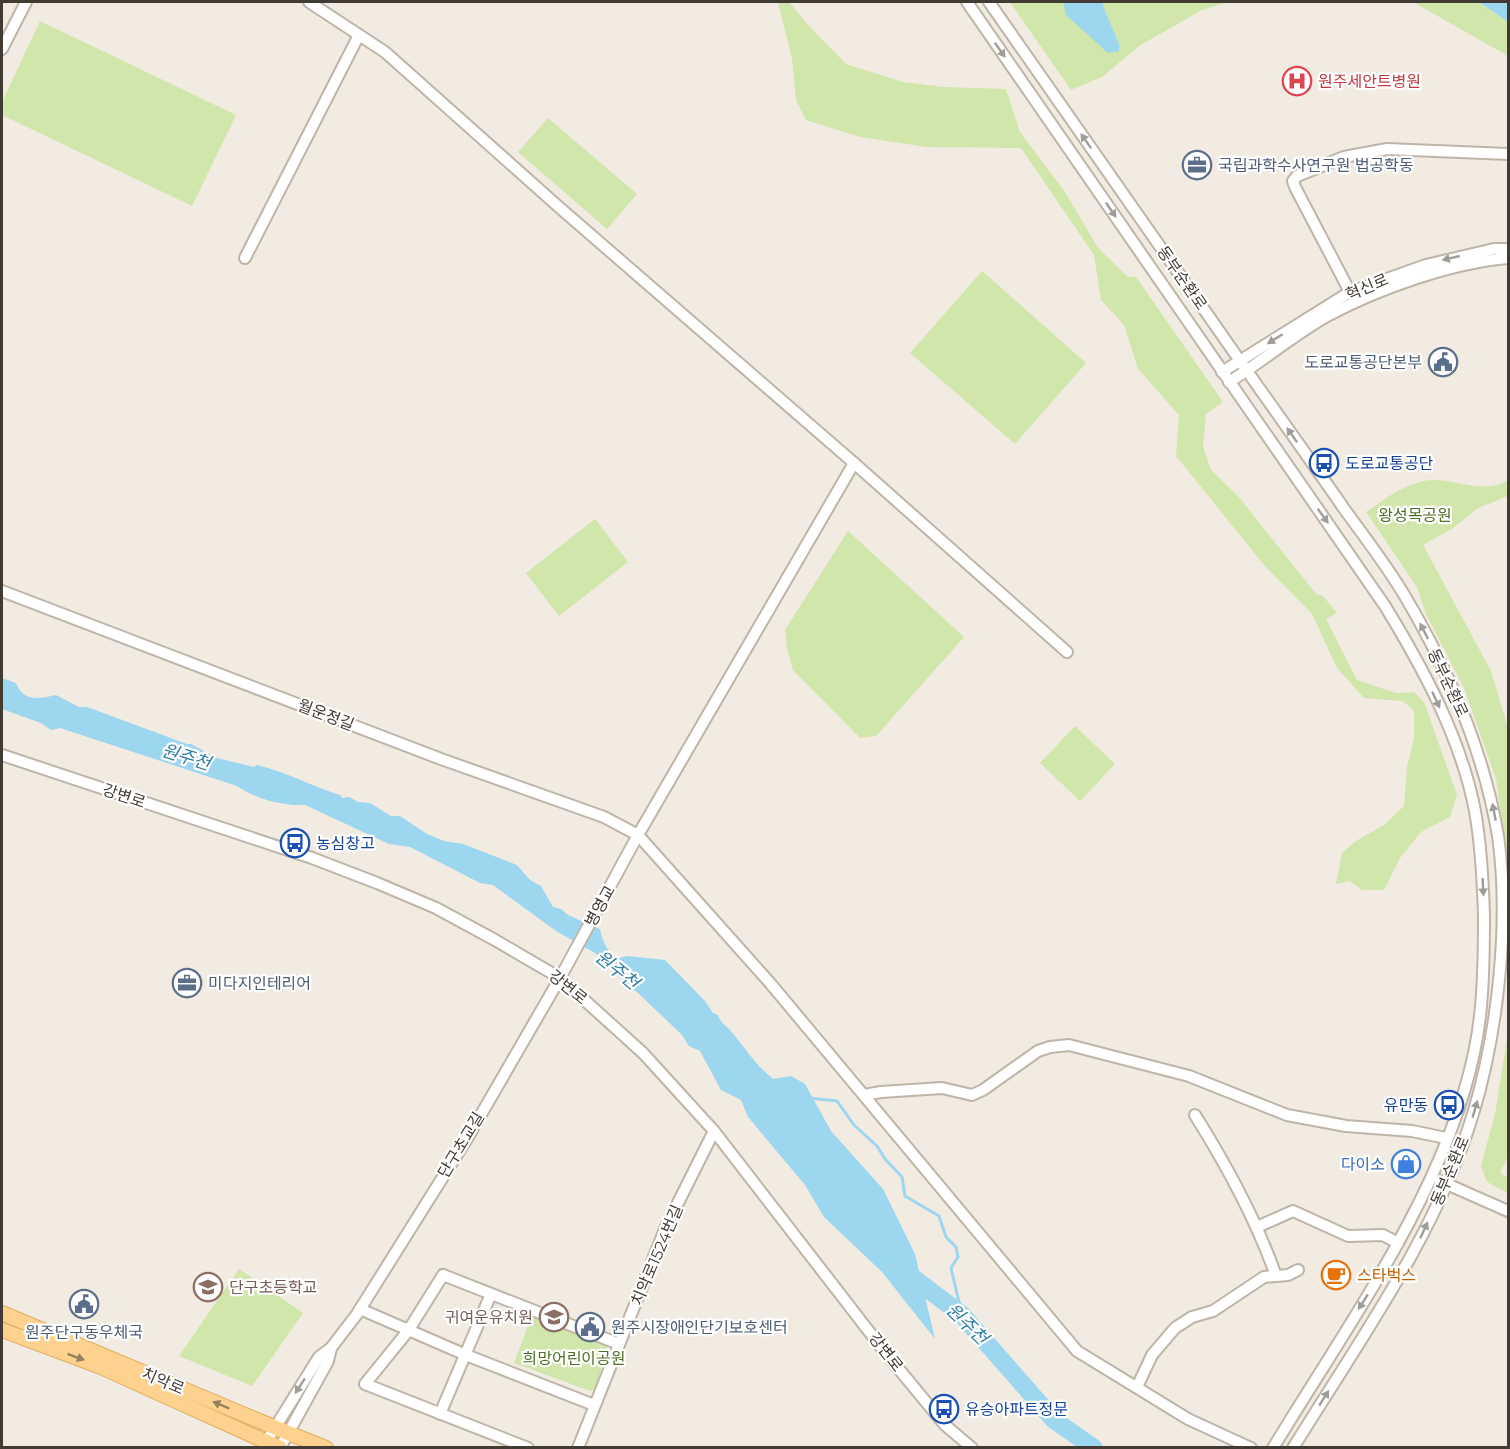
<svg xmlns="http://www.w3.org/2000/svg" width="1510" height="1449" viewBox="0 0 1510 1449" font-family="Montserrat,'Noto Sans KR',sans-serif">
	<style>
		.green { fill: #d1e6aa }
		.water { fill: #9dd6ef }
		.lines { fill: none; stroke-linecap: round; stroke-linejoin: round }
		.stream { stroke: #9dd6ef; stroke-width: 3 }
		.river { stroke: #9dd6ef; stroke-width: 18 }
		.minor-casing { stroke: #bfb4a8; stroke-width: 14 }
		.major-casing { stroke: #e2ac5f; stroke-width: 16 }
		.minor { stroke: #fff; stroke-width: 10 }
		.major { stroke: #fdd28f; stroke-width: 14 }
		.oneway { fill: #a09d99 }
		.oneway2 { fill: #967f5c }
		.labels { text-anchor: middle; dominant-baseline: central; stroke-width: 4.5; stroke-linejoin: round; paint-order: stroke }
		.health-label { font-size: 16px; fill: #be3a42; stroke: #fff; text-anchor: start }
		.service-label { font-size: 16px; fill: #4e5e75; stroke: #fff; text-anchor: start }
		.street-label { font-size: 16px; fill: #423b33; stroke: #fff }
		.transit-label { font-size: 16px; fill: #164399; stroke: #fff; text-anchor: start }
		.park-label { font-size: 16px; fill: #4c7228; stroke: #fff }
		.shop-label { font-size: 16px; fill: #366cbe; stroke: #fff; text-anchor: end }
		.food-label { font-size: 16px; fill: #c56008; stroke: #fff; text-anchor: start }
		.education-label { font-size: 16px; fill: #785e54; stroke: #fff; text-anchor: start }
		.water-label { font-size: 18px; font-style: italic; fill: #2d7ea4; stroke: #fff }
	</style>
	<rect width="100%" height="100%" fill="#f1ebe2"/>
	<!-- green -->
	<g class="green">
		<path d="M778,2H789L809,26L846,64L903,82L944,87L1006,89L1020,132L1065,192L1098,248L1128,277H1136L1223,402L1206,414L1203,447L1211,470L1238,496L1316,594L1323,596L1337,613L1326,619L1357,680L1396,693L1414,692L1424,702L1457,795L1450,817L1421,832L1400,858L1384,890H1362L1350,881L1336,884L1342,853L1356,841L1384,825L1404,806L1407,767L1414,739V711L1403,701L1364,698L1337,668L1312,614L1264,565L1176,456L1179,415L1138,369L1124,325L1101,300L1094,255L1021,148L927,147L860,137L806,120L796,100L792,59Z"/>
		<path d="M1010,2H1228L1202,10L1139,46L1102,77L1071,90Z"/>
		<path d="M1413,2H1479L1508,22V56Z"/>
		<path d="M40,21L236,115L192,206L2,115V102Z"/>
		<path d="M548,118L637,194L607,229L518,152Z"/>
		<path d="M982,271L1086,363L1015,444L910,353Z"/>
		<path d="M1508,480V496L1478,508L1453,528L1423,545L1491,671L1508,728V859L1496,779L1464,688L1426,614L1417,587L1366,512C1384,500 1401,486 1423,481C1452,475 1480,497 1508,480Z"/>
		<path d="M595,519L628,562L559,616L526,573Z"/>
		<path d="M848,531L964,637L876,736L860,738L793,670L787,649L785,630Z"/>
		<path d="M1075,726L1115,764L1080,801L1040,763Z"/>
		<path d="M1508,1033V1156L1500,1173L1508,1178V1193L1487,1182L1481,1166L1495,1114Z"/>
		<path d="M239,1269L303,1313L252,1386L179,1356Z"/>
		<path d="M532,1315L608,1345L596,1388L590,1391L514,1363Z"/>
	</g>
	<!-- water -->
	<g class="water">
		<path d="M1063,2H1103V6L1119,44V51L1108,53L1066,15Z"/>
		<path d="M1479,2H1508V22Z"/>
		<path d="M2,678L16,683C23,702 40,699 56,695L79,707H87L187,744H191L217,758L254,767L257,765C287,772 311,786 340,795L342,798L349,797L358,802L370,803L391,816H400L427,834L444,841L463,844L517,865L530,880L541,886L553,907L561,909L568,915L600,929C603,942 606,951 618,958L627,956L665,960L705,1001L713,1013L718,1015C720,1022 724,1024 729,1029C744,1046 755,1065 773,1079L791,1076L805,1084L831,1131L883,1189L915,1254L935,1339L882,1272L824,1217L805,1185L748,1117L741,1100L721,1090L700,1051L689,1046L682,1035L637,992L629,987L595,953L556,931L493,885L480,883L410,847L389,844L305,805C282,806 256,799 237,786L60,728L51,730L41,723L2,709Z"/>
	</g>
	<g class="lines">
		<!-- stream -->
		<path class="stream" d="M809,1098L837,1101L854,1125L877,1146L885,1159L902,1177L905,1196L939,1216L946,1237L956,1247L958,1257L951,1268L962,1315"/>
		<!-- river -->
		<path class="river" d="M903,1270L962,1315L1054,1420L1094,1448"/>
		<!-- minor casing -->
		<g class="minor-casing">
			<g id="minor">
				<path d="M967,2L1385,606C1423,668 1461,738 1475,811C1481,845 1483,881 1484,916C1484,949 1484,983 1480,1016C1474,1070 1453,1130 1431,1178C1387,1273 1327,1359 1273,1448"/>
				<path d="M989,2C1074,124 1159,246 1245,368C1278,415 1312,462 1345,510C1366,539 1388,567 1406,598C1449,671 1484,752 1498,836C1510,922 1498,1031 1473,1114C1436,1235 1359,1341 1293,1448"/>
				<path d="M2,49L26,2"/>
				<path d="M245,258L359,35"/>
				<path d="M1350,292L1295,187L1293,181L1297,176L1344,157L1387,149L1508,154"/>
				<path d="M1222,372L1350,292L1426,265L1494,249H1508"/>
				<path d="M1229,382C1263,361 1295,334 1329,315C1380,288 1451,263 1508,258"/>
				<path d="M854,463L1067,652"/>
				<path d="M2,591L441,759L604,817L638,835L770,983L1077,1351L1188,1419L1251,1448"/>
				<path d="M2,755L312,858L377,883L436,908L495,940L560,978L643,1053L714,1131L888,1356L945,1425L972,1448"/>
				<path d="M864,1095L881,1092L942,1088L972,1095L983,1090L1038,1051L1050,1047L1069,1045L1189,1076L1287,1115L1346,1126L1412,1131L1446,1138"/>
				<path d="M1195,1115C1227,1166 1256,1219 1276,1276"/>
				<path d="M1440,1181L1508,1211"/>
				<path d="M1257,1227L1293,1211L1348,1236L1383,1235L1398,1243"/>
				<path d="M360,1309L466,1355L594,1405"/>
				<path d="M1137,1387L1152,1355L1175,1328L1192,1317L1213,1311L1264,1277L1288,1275L1298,1270"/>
				<path d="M440,1414L491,1294"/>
				<path d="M263,1447L319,1357L331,1348L357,1314L468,1137L560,978L638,835L854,463L560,208L385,52L309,2"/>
				<path d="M280,1448L328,1361L331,1348"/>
				<path d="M528,1448L365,1384L408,1331L443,1275L619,1344"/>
				<path d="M578,1448L665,1229L714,1131"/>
			</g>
		</g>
		<!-- major casing -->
		<g class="major-casing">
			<g id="major">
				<path d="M2,1313L288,1433L326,1448"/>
				<path d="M2,1330L101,1367L280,1448"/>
			</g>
		</g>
		<!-- minor -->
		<use href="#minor" class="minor"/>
		<!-- major -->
		<use href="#major" class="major"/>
	</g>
	<!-- one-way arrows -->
	<defs><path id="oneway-solid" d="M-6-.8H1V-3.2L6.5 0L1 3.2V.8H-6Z" transform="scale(1.5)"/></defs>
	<g class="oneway">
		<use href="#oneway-solid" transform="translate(1000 50) rotate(55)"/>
		<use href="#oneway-solid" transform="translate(1086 141) rotate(-125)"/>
		<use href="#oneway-solid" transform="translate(1111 210) rotate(55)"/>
		<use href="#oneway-solid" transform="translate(1451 258) rotate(167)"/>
		<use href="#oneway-solid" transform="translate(1275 339) rotate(148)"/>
		<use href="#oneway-solid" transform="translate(1292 435) rotate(-125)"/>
		<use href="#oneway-solid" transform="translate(1323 516) rotate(54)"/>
		<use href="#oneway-solid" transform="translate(1424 631) rotate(-117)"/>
		<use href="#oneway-solid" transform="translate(1436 700) rotate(65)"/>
		<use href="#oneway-solid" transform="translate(1494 812) rotate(-101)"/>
		<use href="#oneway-solid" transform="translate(1483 887) rotate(87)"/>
		<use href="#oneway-solid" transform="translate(1475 1109) rotate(-74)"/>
		<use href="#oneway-solid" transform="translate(1424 1230) rotate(-65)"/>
		<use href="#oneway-solid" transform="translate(1363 1302) rotate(122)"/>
		<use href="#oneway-solid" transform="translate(300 1386) rotate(123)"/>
		<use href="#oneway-solid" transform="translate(1324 1398) rotate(-58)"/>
	</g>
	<g class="oneway2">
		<use href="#oneway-solid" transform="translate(76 1357) rotate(20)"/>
		<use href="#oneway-solid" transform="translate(221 1405) rotate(-157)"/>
	</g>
	<!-- icons -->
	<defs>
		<g id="hospital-ring" transform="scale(1.5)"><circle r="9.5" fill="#fff" stroke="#e0444e" stroke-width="1.5"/><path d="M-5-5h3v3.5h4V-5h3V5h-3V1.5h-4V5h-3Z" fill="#e0444e"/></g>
		<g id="office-ring" transform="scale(1.5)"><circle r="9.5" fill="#fff" stroke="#5c6f8a" stroke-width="1.5"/><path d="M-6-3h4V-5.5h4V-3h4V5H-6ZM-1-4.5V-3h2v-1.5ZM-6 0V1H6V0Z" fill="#5c6f8a"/></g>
		<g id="civic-ring" transform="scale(1.5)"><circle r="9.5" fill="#fff" stroke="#5c6f8a" stroke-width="1.5"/><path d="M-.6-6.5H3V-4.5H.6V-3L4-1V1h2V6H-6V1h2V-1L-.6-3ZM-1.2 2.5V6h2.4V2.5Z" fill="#5c6f8a"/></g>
		<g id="bus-ring" transform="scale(1.5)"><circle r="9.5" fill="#fff" stroke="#1a4fb4" stroke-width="1.5"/><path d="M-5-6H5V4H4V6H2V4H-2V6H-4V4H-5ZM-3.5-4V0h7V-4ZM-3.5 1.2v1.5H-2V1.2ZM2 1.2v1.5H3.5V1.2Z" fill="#1a4fb4"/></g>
		<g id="shop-ring" transform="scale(1.5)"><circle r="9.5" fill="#fff" stroke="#3f7fe0" stroke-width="1.5"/><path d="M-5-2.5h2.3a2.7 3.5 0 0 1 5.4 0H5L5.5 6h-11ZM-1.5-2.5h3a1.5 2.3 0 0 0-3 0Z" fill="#3f7fe0"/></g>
		<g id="cafe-ring" transform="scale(1.5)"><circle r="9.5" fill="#fff" stroke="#e8710a" stroke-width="1.5"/><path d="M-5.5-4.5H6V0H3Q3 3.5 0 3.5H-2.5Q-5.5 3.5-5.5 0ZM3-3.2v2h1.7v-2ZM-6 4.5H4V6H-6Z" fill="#e8710a"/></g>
		<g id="school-ring" transform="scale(1.5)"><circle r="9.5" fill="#fff" stroke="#8d6e63" stroke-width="1.5"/><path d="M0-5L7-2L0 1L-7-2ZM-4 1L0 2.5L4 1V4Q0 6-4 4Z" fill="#8d6e63"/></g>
	</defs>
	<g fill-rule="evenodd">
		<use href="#hospital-ring" x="1297" y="81"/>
		<use href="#office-ring" x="1197" y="165"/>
		<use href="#civic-ring" x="1443" y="362"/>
		<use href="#bus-ring" x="1324" y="463"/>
		<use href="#bus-ring" x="295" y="843"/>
		<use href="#office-ring" x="187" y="983"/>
		<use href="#bus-ring" x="1449" y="1105"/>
		<use href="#shop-ring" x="1406" y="1164"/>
		<use href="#cafe-ring" x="1336" y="1275"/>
		<use href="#school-ring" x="208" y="1287"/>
		<use href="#civic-ring" x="84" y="1304"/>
		<use href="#school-ring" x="554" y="1317"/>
		<use href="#civic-ring" x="590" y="1327"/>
		<use href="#bus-ring" x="944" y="1409"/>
	</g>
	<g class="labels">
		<!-- health labels -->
		<g class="health-label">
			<text x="1318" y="81">원주세안트병원</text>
		</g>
		<!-- service labels -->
		<g class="service-label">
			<text x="1218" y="165">국립과학수사연구원 법공학동</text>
			<text x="1422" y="362" text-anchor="end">도로교통공단본부</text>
			<text x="208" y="983">미다지인테리어</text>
			<text x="611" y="1327">원주시장애인단기보호센터</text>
			<text x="84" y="1332" text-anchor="middle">원주단구동우체국</text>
		</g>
		<!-- street labels -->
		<g class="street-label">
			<text transform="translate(1182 278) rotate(55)">동부순환로</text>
			<text transform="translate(1367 287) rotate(-23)">혁신로</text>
			<text transform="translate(1448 683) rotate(65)">동부순환로</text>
			<text transform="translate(326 715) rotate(21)">월운정길</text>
			<text transform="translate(124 796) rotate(19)">강변로</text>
			<text transform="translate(600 906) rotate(-61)">병영교</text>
			<text transform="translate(568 987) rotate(39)">강변로</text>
			<text transform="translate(461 1145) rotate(-59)">단구초교길</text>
			<text transform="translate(1450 1171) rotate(-67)">동부순환로</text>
			<text transform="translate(657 1255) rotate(-67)">치악로1524번길</text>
			<text transform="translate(886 1352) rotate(52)">강변로</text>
			<text transform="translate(163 1381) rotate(23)">치악로</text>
		</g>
		<!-- transit labels -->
		<g class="transit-label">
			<text x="1345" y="463">도로교통공단</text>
			<text x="316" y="843">농심창고</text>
			<text x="1428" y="1105" text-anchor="end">유만동</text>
			<text x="965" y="1409">유승아파트정문</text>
		</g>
		<!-- park labels -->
		<g class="park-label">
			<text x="1415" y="515">왕성목공원</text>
			<text x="574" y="1358">희망어린이공원</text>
		</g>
		<!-- shop labels -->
		<g class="shop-label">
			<text x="1385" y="1164">다이소</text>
		</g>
		<!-- food labels -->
		<g class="food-label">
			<text x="1357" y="1275">스타벅스</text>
		</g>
		<!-- education labels -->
		<g class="education-label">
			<text x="229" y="1287">단구초등학교</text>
			<text x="533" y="1317" text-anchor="end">귀여운유치원</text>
		</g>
		<!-- water labels -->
		<g class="water-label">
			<text transform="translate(186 757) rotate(17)">원주천</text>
			<text transform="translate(617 970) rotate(39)">원주천</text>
			<text transform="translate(967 1324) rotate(44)">원주천</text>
		</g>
	</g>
	<!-- border -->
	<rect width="1510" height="1449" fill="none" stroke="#423b33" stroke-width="6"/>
</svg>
